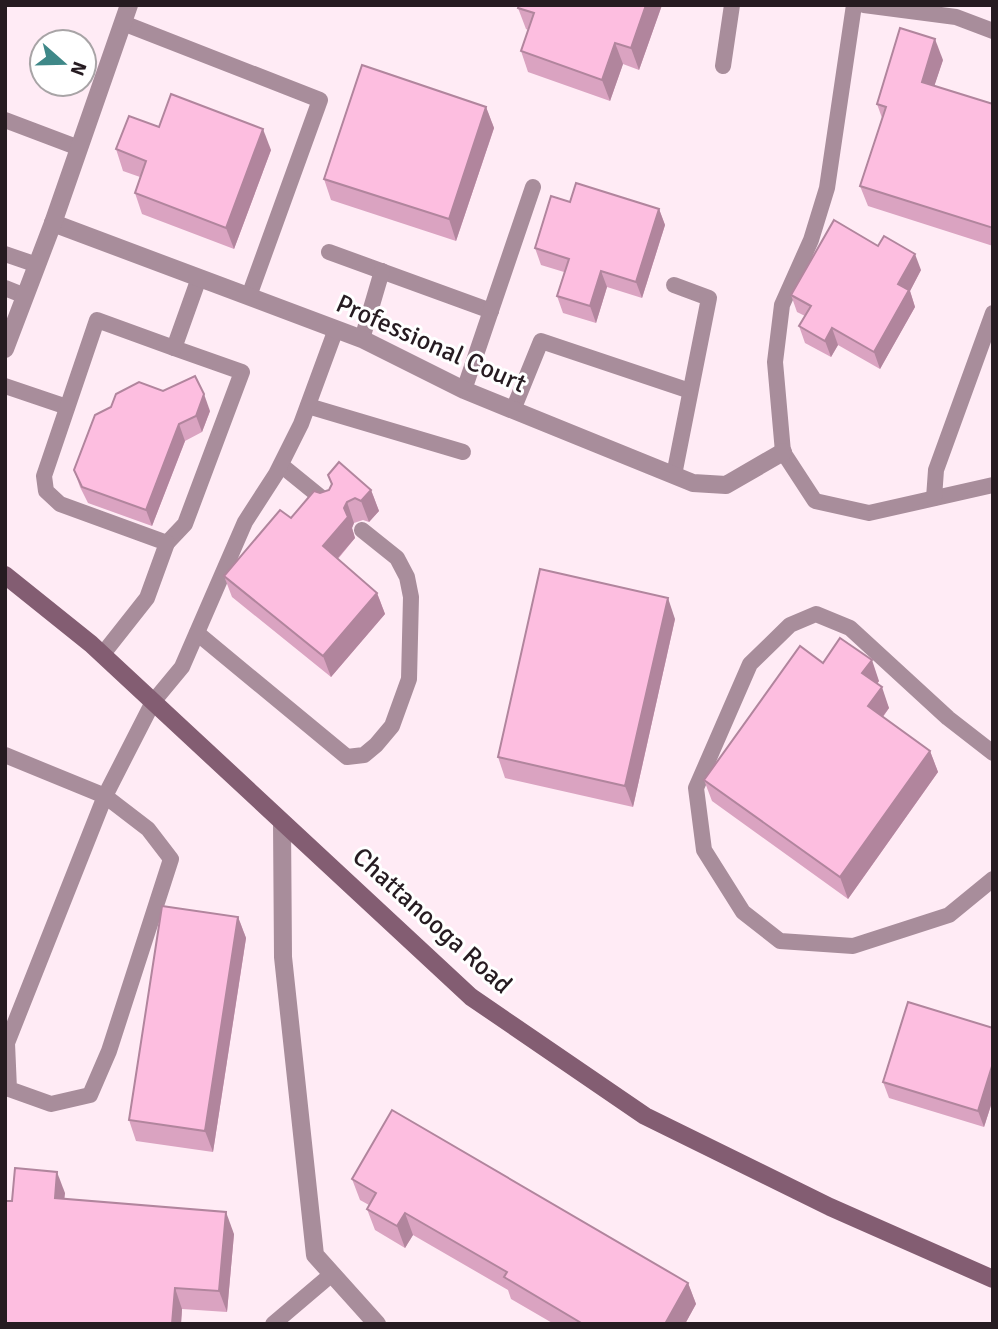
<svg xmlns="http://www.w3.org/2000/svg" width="998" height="1329" viewBox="0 0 998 1329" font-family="Signika,sans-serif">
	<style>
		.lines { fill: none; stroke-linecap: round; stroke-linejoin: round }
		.lane { stroke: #a88d9b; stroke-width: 16 }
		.street { stroke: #a88d9b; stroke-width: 18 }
		.secondary { stroke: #835d72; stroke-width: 18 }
		.wall { fill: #daa3c1 }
		.shaded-wall { fill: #b1859d }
		.building { fill: #fdbee0; stroke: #b1859d; stroke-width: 2 }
		.labels { text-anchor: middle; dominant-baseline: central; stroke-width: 6; stroke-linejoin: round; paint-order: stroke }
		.street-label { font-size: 26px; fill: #261b21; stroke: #fff }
	</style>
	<rect width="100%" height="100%" fill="#ffebf5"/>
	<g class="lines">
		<!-- lane -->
		<g class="lane">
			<path d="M854,5L827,188L811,240L782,305L775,362L783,452L815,501L869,513L993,485"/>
			<path d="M864,5L956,17L993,31"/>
			<path d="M123,23L320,100L249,296"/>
			<path d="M723,66L732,5"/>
			<path d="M5,120L79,148"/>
			<path d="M329,252L491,311"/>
			<path d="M5,254L37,265"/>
			<path d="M5,288L25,296"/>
			<path d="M362,339L382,271"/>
			<path d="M5,386L67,407"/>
			<path d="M464,390L533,187"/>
			<path d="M308,406L463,452"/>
			<path d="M513,410L541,341L690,391"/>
			<path d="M281,465L329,504"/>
			<path d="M674,475L709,298L674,285"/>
			<path d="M934,498L936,470L993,313"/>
			<path d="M167,543L185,524L242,372L174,348"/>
			<path d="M197,633L347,757L364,755L376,745L392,726L409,679L411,597L407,577L397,558L362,530"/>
			<path d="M102,655L147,598L167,543L60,504L46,491L44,476L97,320L174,348L199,278"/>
			<path d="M993,753L948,718L850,628L816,614L790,625L750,664L696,788L704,850L743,912L780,941L853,946L949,915L993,879"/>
			<path d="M5,755L105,796L148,829L171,859L109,1051L90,1095L51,1104L9,1089L7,1043L105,796L153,702L182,667L245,522L276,474L301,424L336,329"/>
			<path d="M273,1324L332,1274"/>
		</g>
		<!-- street -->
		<g class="street">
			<path d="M53,223L362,339L464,390L693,483L726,485L783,452"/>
			<path d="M5,349L53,223L129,5"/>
			<path d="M282,823L283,957L315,1255L377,1324"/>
		</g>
		<!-- secondary -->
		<path class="secondary" d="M5,575L91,644L471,997L645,1116L830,1207L993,1279"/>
	</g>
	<!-- wall -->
	<g class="wall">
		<path d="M519,5H662L639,70L623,64L610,101L528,72L521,51L528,30L526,29L518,8Z"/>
		<path d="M943,60L934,86L993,104V246L868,206L860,186L882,118L877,104Z"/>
		<path d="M486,107L494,128L456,241L331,200L324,179Z"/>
		<path d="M159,127L271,150L234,249L142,214L135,193L140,177L123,171L116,149Z"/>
		<path d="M570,202L659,209L665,225L642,298L607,287L596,323L563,313L557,296L564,272L541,265L535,248Z"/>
		<path d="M921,270L910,291L915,307L880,369L838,345L831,357L805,343L799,326L805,316L797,312L791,295Z"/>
		<path d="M210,411L202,432L185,441L152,526L88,503L80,487L74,470L95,415Z"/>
		<path d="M371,490L379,511L369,522L363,520L354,523L352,528L355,538L338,559L377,593L385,614L331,677L232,597L224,576L291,518Z"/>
		<path d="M675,619L633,807L505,778L498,757Z"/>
		<path d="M823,663L879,681L877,684L889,708L883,717L930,751L938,772L848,899L712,801L704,780Z"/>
		<path d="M238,917L246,938L213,1152L136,1141L129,1120Z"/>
		<path d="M993,1028V1099L984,1127L889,1098L883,1082Z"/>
		<path d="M352,1179L688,1283L696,1304L685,1324H554L511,1299L508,1290L413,1235L405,1248L375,1230L367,1209L369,1205L360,1200Z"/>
		<path d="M65,1193L64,1199L234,1234L227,1312L182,1309L181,1324H5L12,1201Z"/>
	</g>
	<!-- shaded-wall -->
	<g class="shaded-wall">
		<path d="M646,5H662L639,70L631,48Z"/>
		<path d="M935,39L943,60L929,102L922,82Z"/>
		<path d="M615,43L623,64L610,101L602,80Z"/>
		<path d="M486,107L494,128L456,241L449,219Z"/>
		<path d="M263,129L271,150L234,249L226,228Z"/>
		<path d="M659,209L665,225L642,298L636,282Z"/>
		<path d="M915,254L921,270L910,291L915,307L880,369L874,352L898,284Z"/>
		<path d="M601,271L607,287L596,323L590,306Z"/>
		<path d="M832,328L838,345L831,357L825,341Z"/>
		<path d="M204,394L210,411L202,432L196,416Z"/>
		<path d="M179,424L185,441L152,526L146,510Z"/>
		<path d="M371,490L379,511L369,522L361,501Z"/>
		<path d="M347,502L354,523L352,528L355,538L330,567L323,546Z"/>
		<path d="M377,593L385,614L331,677L323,656Z"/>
		<path d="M668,598L675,619L633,807L625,786Z"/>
		<path d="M872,660L879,681L870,694L862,673Z"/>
		<path d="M882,687L889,708L875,727L868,706Z"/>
		<path d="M930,751L938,772L848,899L840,877Z"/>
		<path d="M238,917L246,938L213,1152L205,1131Z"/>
		<path d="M993,1063V1099L984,1127L978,1111Z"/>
		<path d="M57,1172L65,1193L62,1219L55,1198Z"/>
		<path d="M226,1212L234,1234L227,1312L219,1291Z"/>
		<path d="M405,1213L413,1235L405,1248L397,1226Z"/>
		<path d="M688,1283L696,1304L685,1324H665Z"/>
		<path d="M175,1288L182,1309L181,1324H172Z"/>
	</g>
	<!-- building -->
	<g class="building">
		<path d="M519,5H646L631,48L615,43L602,80L521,51L534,13L518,8Z"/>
		<path d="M900,28L935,39L922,82L993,104V228L860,186L886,107L877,104Z"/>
		<path d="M362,65L486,107L449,219L324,179Z"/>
		<path d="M171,94L263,129L226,228L135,193L146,161L116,149L129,116L159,127Z"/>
		<path d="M576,183L659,209L636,282L601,271L590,306L557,296L569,259L535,248L551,196L570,202Z"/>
		<path d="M834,220L878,246L884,236L915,254L898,284L909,290L874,352L832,328L825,341L799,326L811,306L791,295Z"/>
		<path d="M195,376L204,394L196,416L179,424L146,510L82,487L74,470L95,415L111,407L116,394L139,382L163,391Z"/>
		<path d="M339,462L371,490L361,501L355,498L347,502L344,508L348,517L323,546L377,593L323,656L224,576L280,510L291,518L314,491L320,493L329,490L332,484L328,475Z"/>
		<path d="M540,569L668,598L625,786L498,757Z"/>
		<path d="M840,638L872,660L862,673L882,687L868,706L930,751L840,877L704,780L800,646L823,663Z"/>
		<path d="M162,906L238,917L205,1131L129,1120Z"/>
		<path d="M908,1002L993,1028V1063L978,1111L883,1082Z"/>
		<path d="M392,1110L688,1283L665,1324H583L504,1277L507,1272L405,1213L397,1226L367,1209L376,1193L352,1179Z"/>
		<path d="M15,1168L57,1172L55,1198L226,1212L219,1291L175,1288L172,1324H5V1201H12Z"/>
	</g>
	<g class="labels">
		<!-- street labels -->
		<g class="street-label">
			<text transform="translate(431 344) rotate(24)">Professional Court</text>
			<text transform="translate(432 921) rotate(42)">Chattanooga Road</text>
		</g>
	</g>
	<!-- border -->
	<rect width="998" height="1329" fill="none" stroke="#261b21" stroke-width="14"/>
	<!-- north arrow -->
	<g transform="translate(63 63) rotate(110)"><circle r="33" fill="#ffffff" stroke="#a8a4a6" stroke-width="2"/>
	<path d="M0-5L12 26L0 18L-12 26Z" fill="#3f8888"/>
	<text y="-10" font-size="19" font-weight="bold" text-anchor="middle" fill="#261b21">N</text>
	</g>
</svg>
